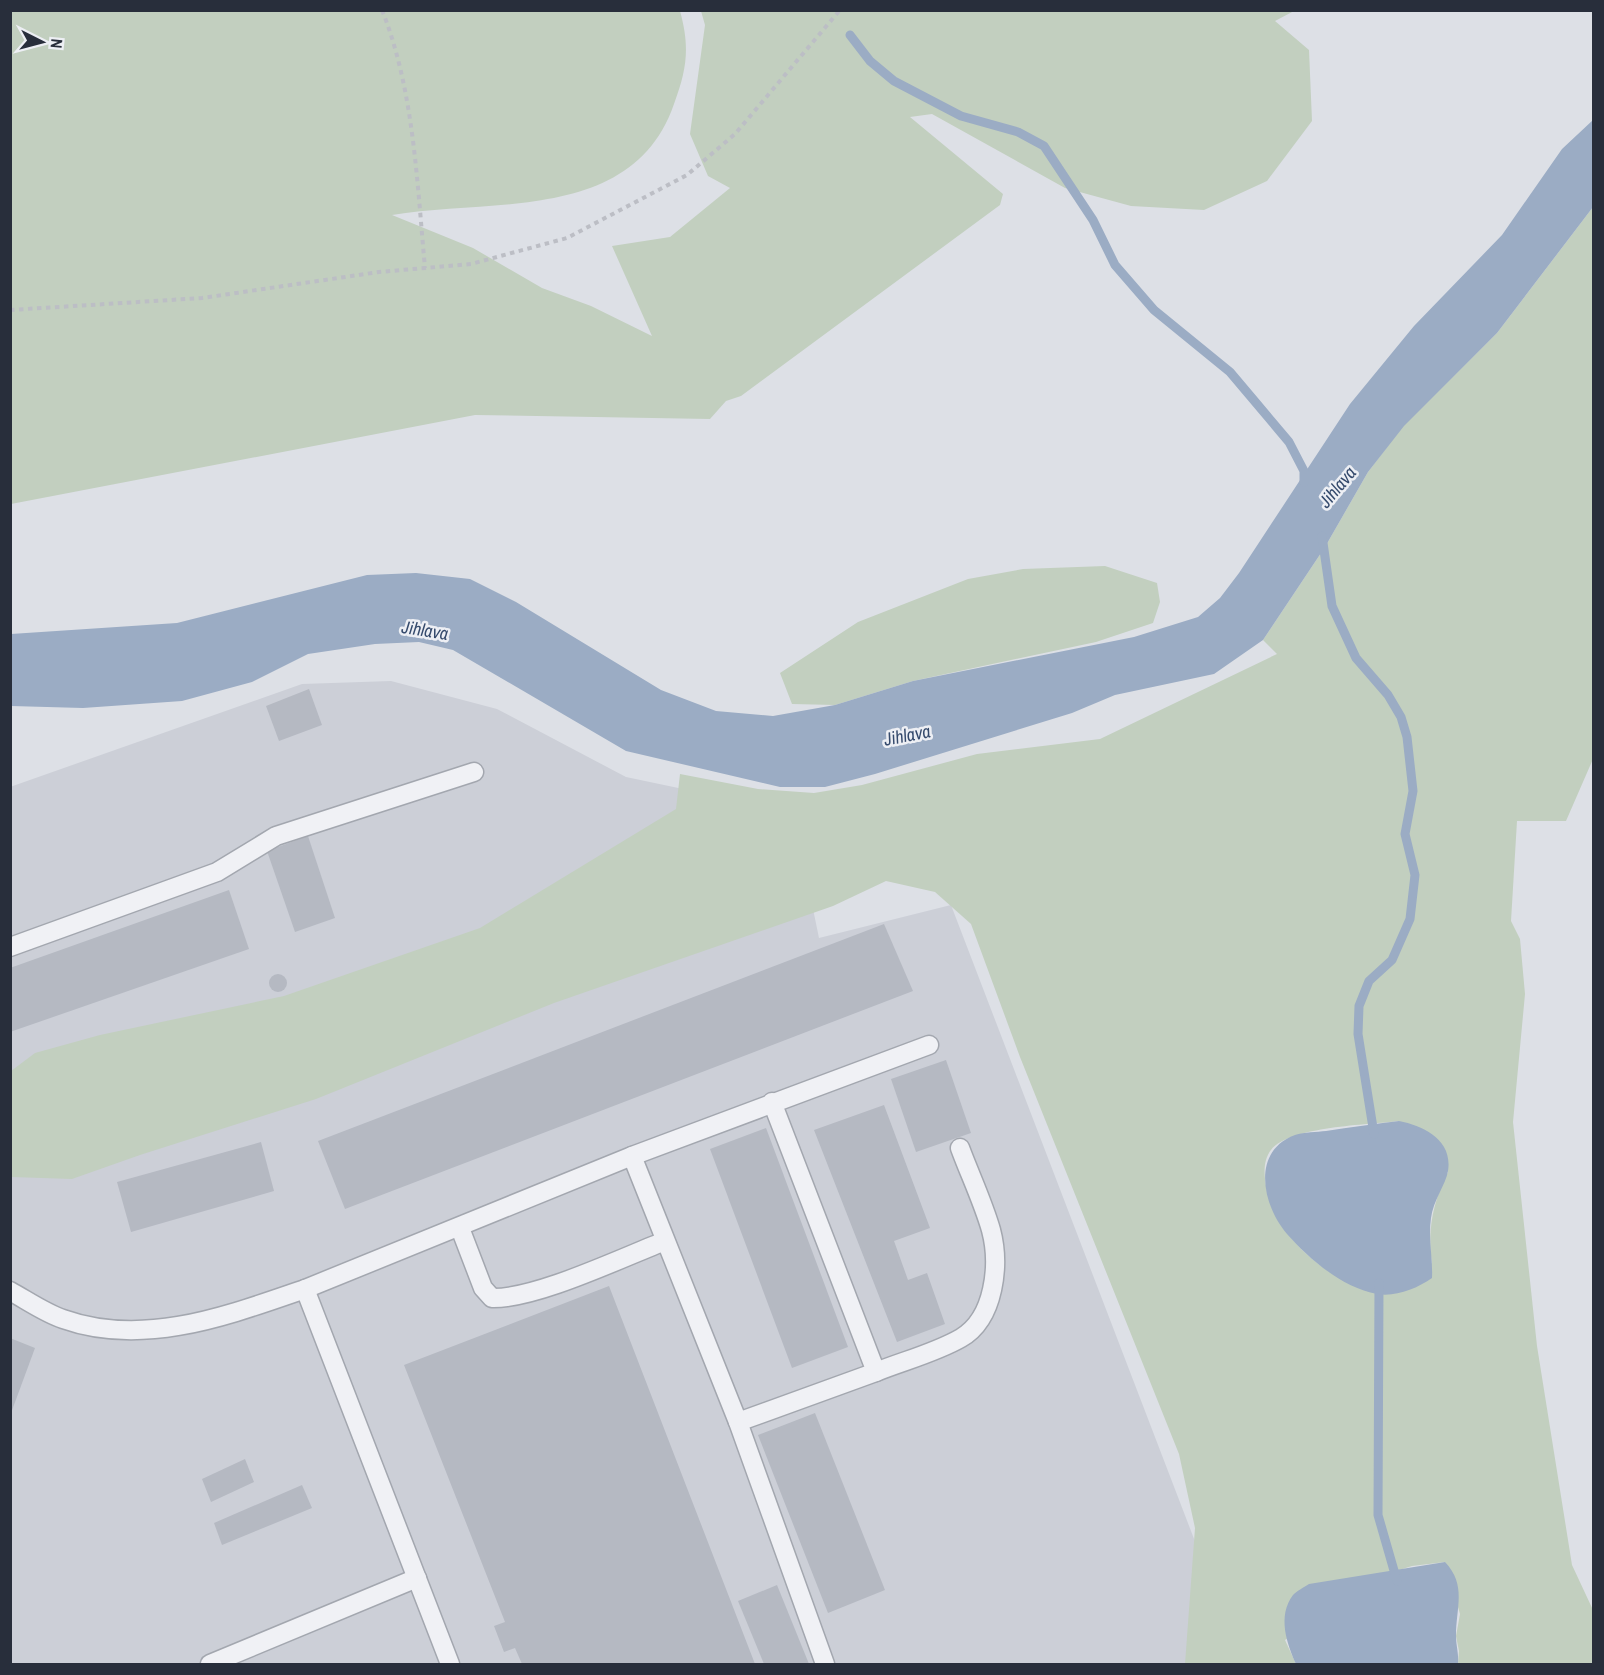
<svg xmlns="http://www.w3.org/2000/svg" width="1604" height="1675" viewBox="0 0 1604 1675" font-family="'Archivo Narrow',sans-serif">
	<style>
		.built { fill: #cccfd7 }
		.green { fill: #c2cfbf; fill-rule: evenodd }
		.water { fill: #9bacc4 }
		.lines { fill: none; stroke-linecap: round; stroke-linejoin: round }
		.stream { stroke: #9bacc4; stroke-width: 9 }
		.building { fill: #b5b9c2 }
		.service-casing { stroke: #a3a7af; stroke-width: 21 }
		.path { stroke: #bcbec5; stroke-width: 4; stroke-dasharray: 4.5 4.5; stroke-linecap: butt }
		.service { stroke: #f0f1f5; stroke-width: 18 }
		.labels { text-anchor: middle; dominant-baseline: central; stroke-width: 5; stroke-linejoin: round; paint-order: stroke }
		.water-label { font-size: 18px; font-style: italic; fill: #354a6c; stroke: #edeff4 }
	</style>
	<rect width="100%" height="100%" fill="#dde0e6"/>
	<!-- built -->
	<path class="built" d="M391,681L497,709L626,777L793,812L819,938L951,905L1242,1664H11L10,787L302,684Z"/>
	<!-- green -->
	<g class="green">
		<path d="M11,10L680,11C690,47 687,69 674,104C633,223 491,198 392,215L473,248L542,288L591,306L652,336L612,246L670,237L730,188L708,176L690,134L705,25L701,11H1294L1275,21L1309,50L1312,121L1267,181L1204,210L1131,206L1065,188L932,114L910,117L1003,194L1000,205L741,396L726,401L710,419L475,415L11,504Z"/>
		<path d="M1593,207V759L1566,821H1517L1511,921L1520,939L1525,994L1513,1122L1537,1346L1572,1565L1593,1610V1664H1458L1459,1651L1456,1636L1460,1614L1445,1562L1412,1566L1396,1571L1285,1640L1296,1664H1185L1195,1528L1179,1454L1020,1057L971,924L935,892L886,881L833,906L554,1003L316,1099L140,1155L72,1179L11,1177V1071L35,1053L100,1035L284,996L480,928L676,809L680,774L758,789L814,793L862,785L977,754L1100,739L1277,654L1263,640L1325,547L1368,472L1403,426L1497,333ZM1399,1121L1448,1172C1433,1202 1427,1230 1432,1263L1379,1294C1329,1281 1276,1239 1266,1186C1264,1175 1263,1160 1271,1150C1290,1126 1368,1125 1399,1121Z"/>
		<path d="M1105,566L1157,583L1160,602L1153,623L1096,642L913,681L835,705L792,704L780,673L858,622L968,579L1023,569Z"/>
	</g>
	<!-- water -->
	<g class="water">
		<path d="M1593,120V207L1497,333L1404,426L1368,472L1325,547L1263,640L1214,674L1115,695L1072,713L875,774L825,787H780L626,751L453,650L419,642L375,644L308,654L252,682L182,701L83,708L11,706V634L177,623L367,575L416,573L470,579L516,602L661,690L716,711L773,716L835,705L913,681L1134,637L1198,617L1220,598L1239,573L1350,404L1414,326L1502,235L1562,149Z"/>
		<path d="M1399,1121C1424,1126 1453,1140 1448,1171C1446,1184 1433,1201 1431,1218C1428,1239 1433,1258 1432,1278C1416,1289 1396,1297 1377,1294C1343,1288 1309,1259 1287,1234C1262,1205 1251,1151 1295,1135C1304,1132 1317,1132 1326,1131C1350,1127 1375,1124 1399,1121Z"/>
		<path d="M1445,1562C1467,1585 1456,1608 1456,1636C1456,1646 1459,1654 1458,1664H1296C1287,1644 1277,1616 1293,1595C1297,1591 1304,1587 1309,1584Z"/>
	</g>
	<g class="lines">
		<!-- stream -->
		<g class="stream">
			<path d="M850,35L870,61L894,81L961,116L1018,132L1044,146L1093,220L1115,265L1154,310L1230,372L1289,442L1304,471V482"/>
			<path d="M1322,536L1332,606L1356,658L1388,695L1401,717L1407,737L1413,791L1405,834L1415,875L1410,919L1392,960L1369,981L1359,1006L1358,1034L1374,1134"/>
			<path d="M1379,1283L1378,1515L1397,1581"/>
		</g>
	</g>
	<!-- building -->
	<g class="building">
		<path d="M309,689L322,725L279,741L266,706Z"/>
		<path d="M308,836L335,918L295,932L267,851Z"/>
		<path d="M229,890L249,949L10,1032V968Z"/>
		<path d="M884,924L913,991L345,1209L318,1141Z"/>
		<circle cx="278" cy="983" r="9"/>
		<path d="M946,1060L971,1133L916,1152L891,1079Z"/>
		<path d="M884,1105L930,1228L894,1241L908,1280L927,1273L945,1324L897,1342L814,1130Z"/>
		<path d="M766,1128L848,1347L792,1368L710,1149Z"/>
		<path d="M261,1142L274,1191L131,1232L117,1182Z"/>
		<path d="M609,1286L755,1664H522L515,1648L504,1652L494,1626L505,1622L404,1365Z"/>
		<path d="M10,1338L35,1348L11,1413L10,1412Z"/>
		<path d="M815,1413L885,1590L828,1613L758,1435Z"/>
		<path d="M245,1459L254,1482L211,1502L202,1479Z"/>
		<path d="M302,1485L312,1508L222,1545L214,1523Z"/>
		<path d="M777,1585L809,1664H764L738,1601Z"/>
	</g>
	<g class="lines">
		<!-- service casing -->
		<g class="service-casing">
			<g id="service">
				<path d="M10,947L217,872L276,836L474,772"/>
				<path d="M632,1156L929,1045"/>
				<path d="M460,1228L483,1288L492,1298C536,1299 621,1258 665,1241"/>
				<path d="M10,1291C28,1301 45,1313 63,1319C144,1348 229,1315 305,1289"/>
				<path d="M876,1372C903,1361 935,1353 961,1338C995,1318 1000,1264 991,1230C983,1202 970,1175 960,1148"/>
				<path d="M738,1422L876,1372L772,1102"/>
				<path d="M210,1664L417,1578"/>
				<path d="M450,1664L305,1289L632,1156L738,1422L825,1664"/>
			</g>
		</g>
		<!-- path -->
		<g class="path">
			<path d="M382,10C414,90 417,183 425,268"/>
			<path d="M10,310L202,298L379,272L471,264L567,238L687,175L735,134L840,10"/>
		</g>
		<!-- service -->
		<use href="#service" class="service"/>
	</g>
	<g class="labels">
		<!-- water labels -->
		<g class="water-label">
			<text transform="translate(1337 487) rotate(-50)">Jihlava</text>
			<text transform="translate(425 630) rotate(9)">Jihlava</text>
			<text transform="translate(907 735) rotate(-11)">Jihlava</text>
		</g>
	</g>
	<!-- border -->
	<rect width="1604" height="1675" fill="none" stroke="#282e3b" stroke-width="24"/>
	<!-- north arrow -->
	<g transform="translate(42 42) rotate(96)" stroke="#edeff4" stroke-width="4.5" paint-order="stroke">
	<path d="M0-4.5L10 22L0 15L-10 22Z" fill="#282e3b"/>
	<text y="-9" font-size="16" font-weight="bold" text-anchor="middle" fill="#282e3b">N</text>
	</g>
</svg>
